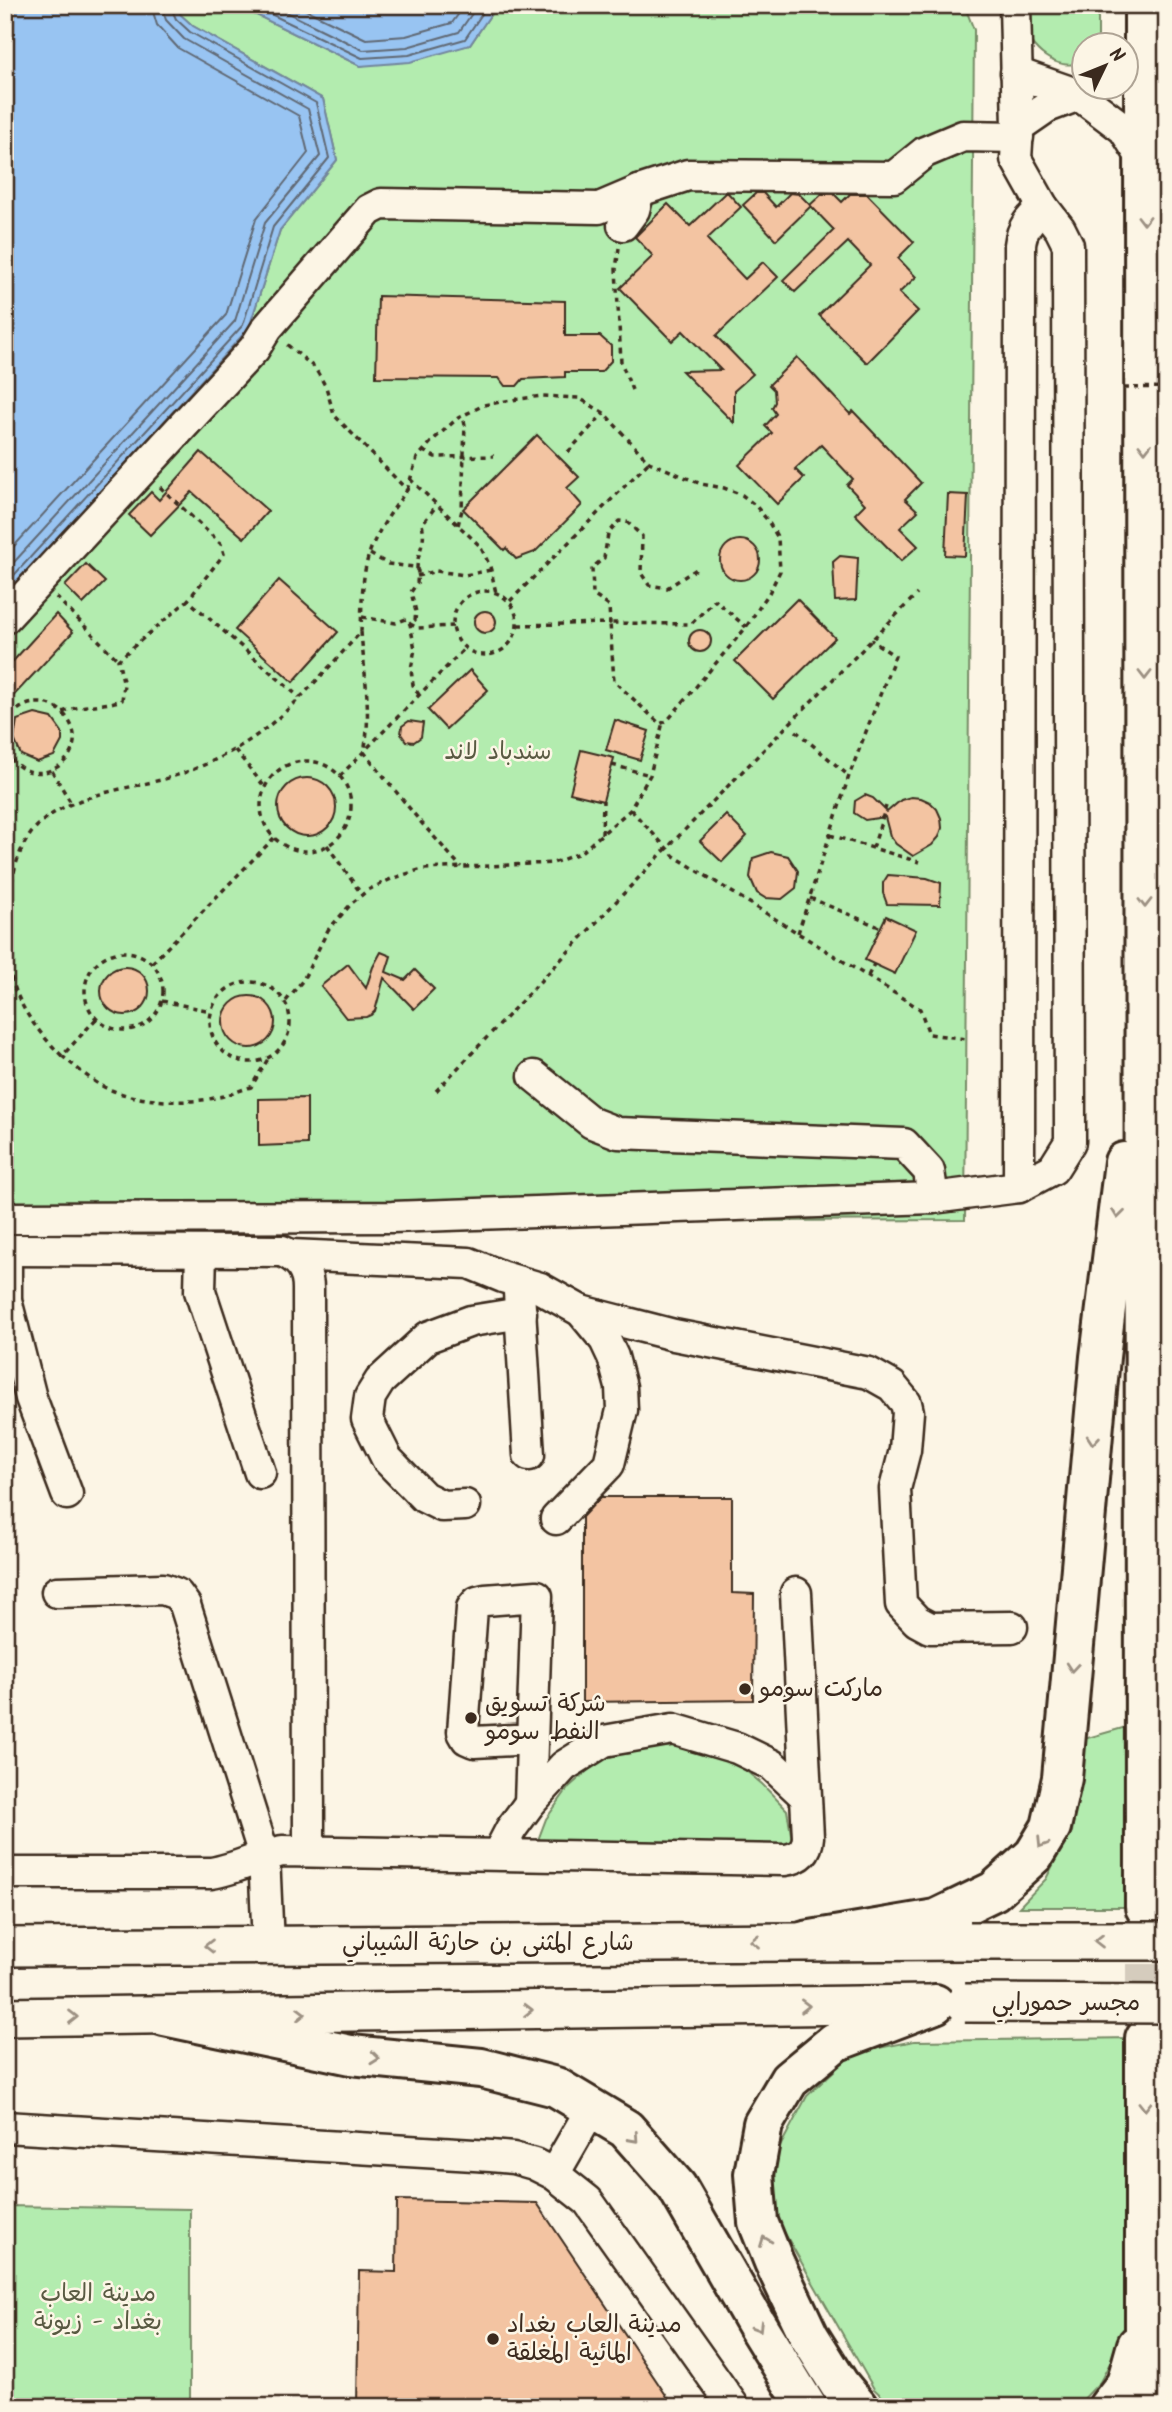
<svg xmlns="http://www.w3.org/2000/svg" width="1172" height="2412" viewBox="0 0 1172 2412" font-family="Kalam,'Playpen Sans Arabic',sans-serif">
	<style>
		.green { fill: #b3ecaf; stroke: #778b66; stroke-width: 2 }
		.water { fill: #98c4f2; stroke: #73869d; stroke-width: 2 }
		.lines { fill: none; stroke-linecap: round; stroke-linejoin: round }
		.shore { stroke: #606873; stroke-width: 2 }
		.building { fill: #f3c4a2; stroke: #3b2a1e; stroke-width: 2 }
		.highway-tunnel { stroke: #d5ccbd; stroke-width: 38; stroke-dasharray: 38 19; stroke-linecap: butt }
		.minor-casing { stroke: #3b2a1e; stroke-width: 35 }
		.major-casing { stroke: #3b2a1e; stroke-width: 42 }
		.highway-casing { stroke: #3b2a1e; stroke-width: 44 }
		.path { stroke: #3b2a1e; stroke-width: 3.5; stroke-dasharray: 5 5; stroke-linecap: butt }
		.minor { stroke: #fcf5e5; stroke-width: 30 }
		.major { stroke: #fcf5e5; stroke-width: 37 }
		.highway { stroke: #fcf5e5; stroke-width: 38 }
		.major-bridge-casing { stroke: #3b2a1e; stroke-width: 42; stroke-linecap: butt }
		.path-bridge { stroke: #3b2a1e; stroke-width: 3.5; stroke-dasharray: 5 5; stroke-linecap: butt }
		.major-bridge { stroke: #fcf5e5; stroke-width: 37 }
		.oneway { stroke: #9c9082 }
		.poi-dot { fill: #3b2a1e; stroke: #fcf5e5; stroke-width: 2.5 }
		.labels { text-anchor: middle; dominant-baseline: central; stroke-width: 5; stroke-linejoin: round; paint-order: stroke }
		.park-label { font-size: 24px; fill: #595a42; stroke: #fcf5e5 }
		.poi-label { font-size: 24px; fill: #3b2a1e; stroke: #fcf5e5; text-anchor: start }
		.street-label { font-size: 24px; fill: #3b2a1e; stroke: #fcf5e5 }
	</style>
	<rect width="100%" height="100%" fill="#fcf5e5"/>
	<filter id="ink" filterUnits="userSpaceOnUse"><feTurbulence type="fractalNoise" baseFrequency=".0143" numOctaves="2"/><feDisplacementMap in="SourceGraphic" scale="14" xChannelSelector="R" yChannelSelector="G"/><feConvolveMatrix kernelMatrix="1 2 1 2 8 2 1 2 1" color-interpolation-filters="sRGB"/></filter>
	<g filter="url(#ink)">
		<!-- green -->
		<g class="green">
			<path d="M176,5H236L360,66L470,45L497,5L965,7L974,30L965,1220L5,1225V596L249,328L280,230L337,160L323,99L193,26L181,15Z"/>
			<path d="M1022,5H1098V43L1097,45L1084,46V61C1058,74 1028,49 1022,22C1021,17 1022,10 1022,5Z"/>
			<path d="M1126,1727L1137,1907H1019L1046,1879L1062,1847L1072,1832L1084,1739Z"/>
			<path d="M690,1746L733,1760L762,1784L787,1810L793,1846L535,1848L546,1819L569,1787L601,1759L648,1747Z"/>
			<path d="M1133,2038L1126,2333L1100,2382L1076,2407H893L874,2389L776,2218L775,2156L807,2096L853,2053L914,2041Z"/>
			<path d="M5,2206L190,2209V2407H5Z"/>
		</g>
		<!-- water -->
		<g class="water">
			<path d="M5,5H176L181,15L193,26L323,99L337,160L280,230L249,328L5,596Z"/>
			<path d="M236,5H497L470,45L410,62L360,66Z"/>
		</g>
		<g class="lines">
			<!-- shore -->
			<g class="shore">
				<path d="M252,5L362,58L409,55L465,39L488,5"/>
				<path d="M272,5L363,50L407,47L459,32L478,5"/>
				<path d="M296,5L366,39L406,36L452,23L465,5"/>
				<path d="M5,556L226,315L256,219L308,153L299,116L178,48L157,25L151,5"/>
				<path d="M5,572L235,321L265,223L320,156L308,109L184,39L166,20L161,5"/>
				<path d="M5,585L243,325L273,227L329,158L316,103L190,32L176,19L170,5"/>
			</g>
		</g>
		<!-- building -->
		<g class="building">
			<path d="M725,193H728L741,207L707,239L745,279L763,262L778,277L716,336L753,374L734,391V423L682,371L721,370L683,331L672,341L620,288L653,256L635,237L668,204L690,226Z"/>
			<path d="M756,193H763L776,207L790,193L799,194L811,206L776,240L743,205Z"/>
			<path d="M822,194H834L842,202L850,194H867L914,242L898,258L916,277L899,293L918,311L867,363L819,315L870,265L848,242L795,292L783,280L834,230L810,205Z"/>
			<path d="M378,296L565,301V336H600L611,346V361L601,372H565V377L523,379L517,386H505L499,378L376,377Z"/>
			<path d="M797,357L850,414L853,411L921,483L905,499L918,511L900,528L918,546L901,561L855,514L865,504L847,485L853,479L821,445L795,469L804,478L777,504L739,465L772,433L765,426L776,414L772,408L775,402L774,390L769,385Z"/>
			<path d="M537,435L579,477L567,488L582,505L535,552L516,559L506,548L504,550L463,509Z"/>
			<path d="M201,452L268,511L244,538L192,492L150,535L129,515L151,492L159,500Z"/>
			<path d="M948,494L968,495L965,556L945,555Z"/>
			<circle cx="740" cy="560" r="20"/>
			<path d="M840,556L858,558L856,600L835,601L833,562Z"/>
			<path d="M86,564L105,582L83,604L65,586Z"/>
			<path d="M279,580L338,632L293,682L235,630Z"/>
			<path d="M797,599L835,638L773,699L735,661Z"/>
			<circle cx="485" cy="622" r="11"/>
			<path d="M56,614L73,632L5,705V670Z"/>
			<circle cx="700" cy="641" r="11"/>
			<path d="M470,670L488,690L446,729L428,710Z"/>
			<path d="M35,714L52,718L62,732V741L54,756L37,762L21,755L14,739L17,720Z"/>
			<path d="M615,720L649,731L640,760L606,750Z"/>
			<path d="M409,721L423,723L421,737L414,742L406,741L401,734L402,726Z"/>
			<path d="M581,750L614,758L603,801L570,793Z"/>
			<circle cx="307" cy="807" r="29"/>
			<path d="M865,795L873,798L887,812L901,800L911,797L921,798L930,802L937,809L941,818L942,828L939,837L932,845L913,856L896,844L890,836L885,817L865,820L854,813L855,801Z"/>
			<path d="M726,815L747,836L722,862L700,841Z"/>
			<path d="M771,852L788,856L798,871L796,888L782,899L765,898L757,893L750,877L753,858Z"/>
			<path d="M888,875L927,878L941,883L940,905L887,904L883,893V883Z"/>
			<path d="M886,916L916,930L895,974L865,960Z"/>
			<path d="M381,952L391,956L386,972L405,980L415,970L434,989L414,1009L384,978L375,1011L371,1015L366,1017L346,1018L321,986L348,964L366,988L373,967Z"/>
			<circle cx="125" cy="991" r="24"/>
			<circle cx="249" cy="1022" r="26"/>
			<path d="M307,1098V1144L259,1146V1099Z"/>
			<path d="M601,1497H732V1593L754,1594L753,1700L582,1702V1517Z"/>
			<path d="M397,2200L537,2203L674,2407H357L359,2271L396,2272Z"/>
		</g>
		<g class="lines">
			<!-- highway-tunnel -->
			<path class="highway-tunnel" d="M1145,1907V2038"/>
			<!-- minor casing -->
			<g class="minor-casing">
				<g id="minor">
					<path d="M1016,73L1079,95L1124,129L1144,161"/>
					<path d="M1018,127L1047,107L1079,95L1085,90"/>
					<path d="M623,225L634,210L639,191"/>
					<path d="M5,618L254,349L267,328L369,210L381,204L599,208L639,191L688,175L894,177L925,152L963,136L1018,137"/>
					<path d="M534,1076L592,1123L618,1133L904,1144L929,1171L933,1198"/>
					<path d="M1019,1187L1020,245C1022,227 1030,219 1043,207"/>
					<path d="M5,1218L392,1217L933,1198L1019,1187L1053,1169L1070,1142L1068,245L1060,229L1043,207L1016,159L1018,127L1015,5"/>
					<path d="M5,1250L282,1251C300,1259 308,1270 308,1289L309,1851"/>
					<path d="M6,1250V1300L31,1398L67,1494"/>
					<path d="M201,1251L200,1291L260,1473"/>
					<path d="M291,1255L469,1263L503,1277L540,1288L581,1311L605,1340L613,1357L621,1387L622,1410L609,1464L556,1519"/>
					<path d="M519,1292L529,1455"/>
					<path d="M581,1311L674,1335L869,1373L892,1386L906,1403L908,1412L905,1450L895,1489L901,1604L917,1621L930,1628L1012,1627"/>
					<path d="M465,1505L442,1506L424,1497L387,1459L367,1419L370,1397L380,1381L428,1337L471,1321L521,1313"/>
					<path d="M57,1592L163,1589L177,1594L185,1605L264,1855L268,1945"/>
					<path d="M530,1803L537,1596L485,1600L477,1602L472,1608L463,1732L467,1739L474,1742L532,1739"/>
					<path d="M498,1854L511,1829L530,1803L564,1766L604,1741L673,1729L737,1748L772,1765L805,1796"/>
					<path d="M5,1873H211C236,1869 258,1857 282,1851L785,1860C799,1858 807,1852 808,1837L796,1593"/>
					<path d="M5,2127L491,2156L513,2158L534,2164L554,2174L588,2201L734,2407"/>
					<path d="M554,2174L592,2108"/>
				</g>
			</g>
			<!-- major casing -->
			<g class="major-casing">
				<g id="major">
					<path d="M5,1947L970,1941"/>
					<path d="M5,2017L928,2004"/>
				</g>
			</g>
			<!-- highway casing -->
			<g class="highway-casing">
				<g id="highway">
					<path d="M1144,5L1145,1907"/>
					<path d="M805,1941L936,1919L994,1891L1034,1855L1051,1827L1062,1778L1100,1357L1124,1162"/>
					<path d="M164,2016L351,2055L481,2068L556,2087L626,2129L677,2187L756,2324L807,2407"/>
					<path d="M1145,2038V2407"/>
					<path d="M858,2407L839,2384L809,2336L774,2262L758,2222L754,2174L763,2124L789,2080L835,2042L935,2004"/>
					<path d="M1108,2407L1126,2384L1137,2345"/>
				</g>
			</g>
			<!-- path -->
			<g class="path">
				<path d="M619,248L616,269L621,362L632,390"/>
				<path d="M423,451L435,457L494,456"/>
				<path d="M568,452L604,413"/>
				<path d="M410,479L480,546L490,566L496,593"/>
				<path d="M160,487L221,544L224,554L188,600"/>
				<path d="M407,490L417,458L433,440L458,418L484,405L511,400L542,396L579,398L604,413L649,462L701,484L724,488L742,495L756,506L768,521L778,538L780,571L769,593L746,627L743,631L667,721L660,724L614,681L610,623L691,624L715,600L746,627"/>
				<path d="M458,525L462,510L465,425L463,416"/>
				<path d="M370,554L388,564L414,567L418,571L417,583L411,592L416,612L415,620L410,624L418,628L453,626"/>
				<path d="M417,569C417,551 427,543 422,524L437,505"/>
				<path d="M417,576L436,571L465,575L491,570"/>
				<circle cx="485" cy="623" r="32"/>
				<path d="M56,597L118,660"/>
				<path d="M510,601L649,462"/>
				<path d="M362,617L396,623L406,619L410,624L415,649L411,669L413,685L419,695"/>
				<path d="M518,625L610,623L609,606L593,595L592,568L604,558L608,534L619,521L627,522L642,536L641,573L649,585L667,588L698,568"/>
				<path d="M361,632C364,671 372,714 364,752L419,820L461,867"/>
				<path d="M63,712C86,703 101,707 122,700L124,685L118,660L188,600L299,697"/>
				<path d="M5,725C13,712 23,702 40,703C51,703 61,709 67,718C96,758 30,800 5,749"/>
				<path d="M796,731L849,776"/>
				<path d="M235,750L264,786"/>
				<circle cx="306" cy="806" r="45"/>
				<path d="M612,765L650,775"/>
				<path d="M52,771L71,803"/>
				<path d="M340,776L465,648"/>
				<path d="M631,810L674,856L920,1009L929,1034L967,1039"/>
				<path d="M602,834L603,801"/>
				<path d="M830,835L919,862"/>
				<path d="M327,845L362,895"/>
				<path d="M873,848L886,806"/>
				<path d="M810,898L879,927"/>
				<path d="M798,933L849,776L895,656L871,640"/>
				<circle cx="124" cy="991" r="39"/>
				<path d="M152,963L274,838"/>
				<path d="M868,976L874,964"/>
				<circle cx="250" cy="1022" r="40"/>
				<path d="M5,996L15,990"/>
				<path d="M162,1001L211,1011"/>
				<path d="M286,1001L303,980L328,930L352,903L368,890L391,879L422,869L553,863L580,853L630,810L650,775L663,722"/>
				<path d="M96,1019L62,1056C76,1067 90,1080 106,1088C138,1102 185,1105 219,1097C230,1095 240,1090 251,1087L268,1059"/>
				<path d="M62,1056C21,1015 4,983 8,923C10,892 12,858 32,832C61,795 125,790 168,778C192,771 215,761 237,748C285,720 323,673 361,632C362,605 361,572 372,546C381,526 394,508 407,490L334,415L326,387L315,368L285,343"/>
				<path d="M436,1091L667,848L917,594"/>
			</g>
			<!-- minor -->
			<use href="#minor" class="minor"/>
			<!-- major -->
			<use href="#major" class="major"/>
			<!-- highway -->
			<use href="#highway" class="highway"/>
			<!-- major-bridge casing -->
			<g class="major-bridge-casing">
				<g id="major-bridge">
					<path d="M970,1941H1167"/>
					<path d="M965,2003L1167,2004"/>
				</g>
			</g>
			<!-- path-bridge -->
			<path class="path-bridge" d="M1124,388L1167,387"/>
			<!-- major-bridge -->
			<use href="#major-bridge" class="major-bridge"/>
		</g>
		<!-- one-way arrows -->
		<defs><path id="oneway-chevron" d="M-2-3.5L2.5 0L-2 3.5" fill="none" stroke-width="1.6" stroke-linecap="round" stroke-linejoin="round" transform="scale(1.75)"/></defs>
		<g class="oneway">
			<use href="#oneway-chevron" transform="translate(1144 220) rotate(90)"/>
			<use href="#oneway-chevron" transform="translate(1145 448) rotate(90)"/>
			<use href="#oneway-chevron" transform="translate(1145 675) rotate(90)"/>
			<use href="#oneway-chevron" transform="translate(1145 903) rotate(90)"/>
			<use href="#oneway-chevron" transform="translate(1118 1214) rotate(97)"/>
			<use href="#oneway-chevron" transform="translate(1093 1440) rotate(95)"/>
			<use href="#oneway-chevron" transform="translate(1072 1667) rotate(95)"/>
			<use href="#oneway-chevron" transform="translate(1042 1843) rotate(122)"/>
			<use href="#oneway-chevron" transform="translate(755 1941) rotate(180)"/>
			<use href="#oneway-chevron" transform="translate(1099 1941) rotate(-180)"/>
			<use href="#oneway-chevron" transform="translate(209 1946) rotate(180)"/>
			<use href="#oneway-chevron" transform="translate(805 2006) rotate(-1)"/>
			<use href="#oneway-chevron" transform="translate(528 2010) rotate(-1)"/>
			<use href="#oneway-chevron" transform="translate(301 2014) rotate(-1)"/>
			<use href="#oneway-chevron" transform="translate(73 2017)"/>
			<use href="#oneway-chevron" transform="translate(375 2058) rotate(6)"/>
			<use href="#oneway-chevron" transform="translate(1145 2106) rotate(90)"/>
			<use href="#oneway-chevron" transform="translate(634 2138) rotate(48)"/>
			<use href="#oneway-chevron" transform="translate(765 2241) rotate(-111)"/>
			<use href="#oneway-chevron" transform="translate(758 2327) rotate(59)"/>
		</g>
	</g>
	<!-- markers -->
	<g class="poi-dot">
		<circle cx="745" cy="1689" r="7"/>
		<circle cx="471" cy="1718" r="7"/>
		<circle cx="493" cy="2339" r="7"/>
	</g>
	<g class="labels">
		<!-- park labels -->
		<g class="park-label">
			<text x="498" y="752">سندباد لاند</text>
			<text x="98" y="2294">مدينة العاب<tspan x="98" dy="28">بغداد - زيونة</tspan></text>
		</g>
		<!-- poi labels -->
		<g class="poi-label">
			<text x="759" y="1689">ماركت سومو</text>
			<text x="485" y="1704">شركة تسويق<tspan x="485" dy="28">النفط سومو</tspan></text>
			<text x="507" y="2325">مدينة العاب بغداد<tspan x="507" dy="28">المائية المغلقة</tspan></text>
		</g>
		<!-- street labels -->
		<g class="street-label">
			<text x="488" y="1943">شارع المثنى بن حارثة الشيباني</text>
			<text x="1066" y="2003">مجسر حمورابي</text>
		</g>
	</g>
	<!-- margin -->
	<rect width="1172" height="2412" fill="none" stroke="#fcf5e5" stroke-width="28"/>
	<rect x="14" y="14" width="1144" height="2384" fill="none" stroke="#3b2a1e" stroke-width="2.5" filter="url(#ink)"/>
	<!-- north arrow -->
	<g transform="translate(1105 66) rotate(47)"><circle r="33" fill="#fcf5e5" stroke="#afa495" stroke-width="2"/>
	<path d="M0-5L12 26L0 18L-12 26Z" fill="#3b2a1e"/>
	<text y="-10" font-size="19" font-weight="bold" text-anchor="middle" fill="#3b2a1e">N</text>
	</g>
</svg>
